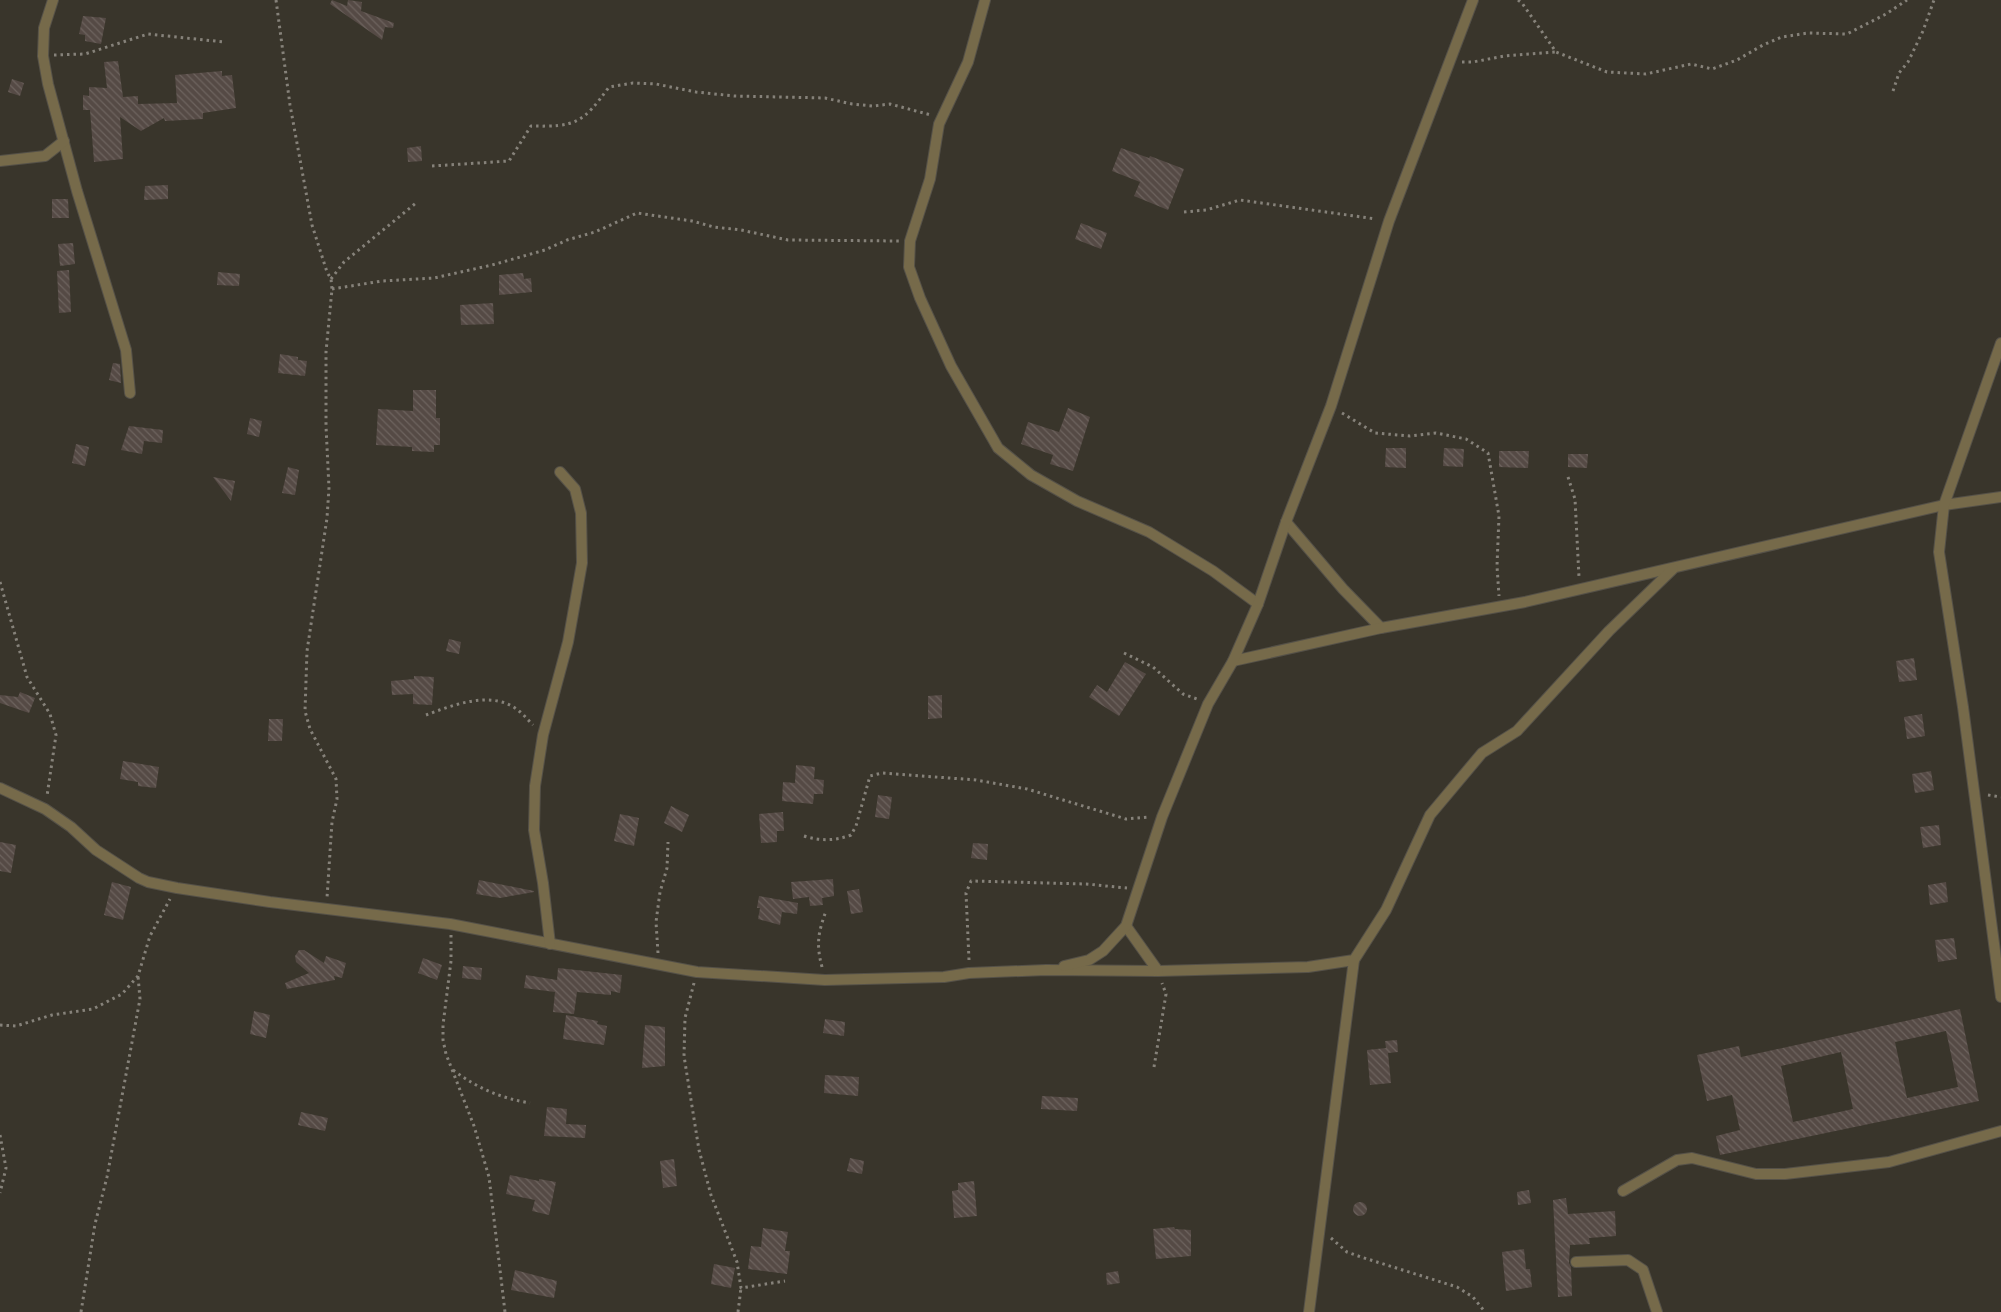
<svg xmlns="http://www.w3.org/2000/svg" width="2001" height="1312" viewBox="0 0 2001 1312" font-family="Manrope,sans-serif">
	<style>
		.building { fill: url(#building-back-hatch); fill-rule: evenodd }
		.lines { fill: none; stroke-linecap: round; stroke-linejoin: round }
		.service-casing { stroke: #555148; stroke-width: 12 }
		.minor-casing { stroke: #555148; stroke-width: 12 }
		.tertiary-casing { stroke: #555148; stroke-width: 12 }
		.path { stroke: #86827a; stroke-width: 3; stroke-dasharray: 2.5 4; stroke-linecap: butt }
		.service { stroke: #766a4a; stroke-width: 10 }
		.minor { stroke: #766a4a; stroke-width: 10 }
		.tertiary { stroke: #766a4a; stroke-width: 10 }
	</style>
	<defs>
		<pattern id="building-back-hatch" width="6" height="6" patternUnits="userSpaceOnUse" patternTransform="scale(1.25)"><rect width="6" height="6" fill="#554a45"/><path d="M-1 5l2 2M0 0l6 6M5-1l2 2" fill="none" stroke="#6d635e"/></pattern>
	</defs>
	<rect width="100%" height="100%" fill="#39352b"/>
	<!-- building -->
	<g class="building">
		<path d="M332,0L347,6L348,0L362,2L361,11L394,23L393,28L385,27L382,40L330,4Z"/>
		<path d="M83,16L106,18L101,44L85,41V35L79,34Z"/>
		<path d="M118,61L123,97L138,96V104L177,103L175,75L222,71V76L232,75L236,108L203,113V119L165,121L164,118L141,131L120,117L123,159L94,162L90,110H83V95L89,96V87L107,88L104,62Z"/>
		<path d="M12,79L24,83L20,96L8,92Z"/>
		<path d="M421,146L422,161L408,162L407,148Z"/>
		<path d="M1121,148L1149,158L1150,156L1184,169L1168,210L1134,196L1140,182L1112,171Z"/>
		<path d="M168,185V199L144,200L145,186Z"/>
		<path d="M52,199H68L69,218H52Z"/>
		<path d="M1081,223L1107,233L1101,249L1075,239Z"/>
		<path d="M73,243L75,264L60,266L58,244Z"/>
		<path d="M69,270L71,312L59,313L57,271Z"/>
		<path d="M218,272L240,274L239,286L217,285Z"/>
		<path d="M523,273L524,279L531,278L532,292L499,295V275Z"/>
		<path d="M493,303L494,324L461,325L460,305Z"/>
		<path d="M280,354L298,357V360L307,361L305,376L278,373Z"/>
		<path d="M113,363L120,364L121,383L109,380Z"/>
		<path d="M413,390H436V418H440V445H434V452L412,451V447L376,445L378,409L413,411Z"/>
		<path d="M1068,408L1090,417L1073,471L1050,464L1053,455L1021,444L1028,422L1059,432Z"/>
		<path d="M250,418L262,421L259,437L247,434Z"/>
		<path d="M129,426L163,430L162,443L144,441L142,454L121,450Z"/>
		<path d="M76,444L89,447L85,466L72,463Z"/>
		<path d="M1386,448H1406V468L1385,467Z"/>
		<path d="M1444,448L1464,449L1463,467L1443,466Z"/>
		<path d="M1499,451H1529L1528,468L1499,467Z"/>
		<path d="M1568,454H1588L1587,468L1568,467Z"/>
		<path d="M288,467L299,470L295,495L282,493Z"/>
		<path d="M213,477L235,481L231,501Z"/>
		<path d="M449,639L461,642L459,654L446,651Z"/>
		<path d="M1914,658L1917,680L1899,682L1896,661Z"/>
		<path d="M1125,662L1146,674L1119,716L1089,697L1097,685L1107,692Z"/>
		<path d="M414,676L434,677L432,705L413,704V694L392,695L391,681L414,679Z"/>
		<path d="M20,692L35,698L29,713L0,703V695L18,697Z"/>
		<path d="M942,695V718L928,719V696Z"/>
		<path d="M1922,714L1925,736L1907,739L1904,717Z"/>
		<path d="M269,719H283L282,741H268Z"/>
		<path d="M123,761L159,767L156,788L138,786V782L120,779Z"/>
		<path d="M796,765L815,767L814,779L824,780L823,794H814L813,804L782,801L783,782L795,783Z"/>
		<path d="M1931,771L1934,790L1915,793L1912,774Z"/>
		<path d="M878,795L892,797L889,819L875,817Z"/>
		<path d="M671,806L689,815L682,832L664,823Z"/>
		<path d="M783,812L784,831H777V842L761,843L759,814Z"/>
		<path d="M620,814L639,818L634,846L614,841Z"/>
		<path d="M1939,825L1941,845L1923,848L1920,827Z"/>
		<path d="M0,842L16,845L11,873L0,871Z"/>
		<path d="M973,843L988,844L987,860L971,858Z"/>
		<path d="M833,879L834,896L822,898L823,905L810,906L809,897L793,899L791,882Z"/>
		<path d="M479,880L534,891V892L500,898L476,894Z"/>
		<path d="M112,882L131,887L123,920L104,915Z"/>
		<path d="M1946,882L1948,902L1930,905L1928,885Z"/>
		<path d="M859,889L863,912L851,914L847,891Z"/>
		<path d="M759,896L798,903L797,914L782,912L780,925L758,919L760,908H757Z"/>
		<path d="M1954,938L1957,959L1938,962L1935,940Z"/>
		<path d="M299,950H304L324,963L326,956L346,963L342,978L334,976L335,980L287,989L285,983L309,973L296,962L295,956Z"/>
		<path d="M423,958L442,965L437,980L418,973Z"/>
		<path d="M463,966L482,968L481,980L462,978Z"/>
		<path d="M558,968L622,975L620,993L611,991V995L577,992L574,1014L553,1012L555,992L524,988L526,975L557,980Z"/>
		<path d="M1960,1009L1979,1101L1720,1155L1716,1136L1740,1130L1732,1095L1707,1101L1697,1055L1739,1046L1741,1057ZM1946,1031L1958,1087L1907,1098L1895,1042ZM1841,1052L1853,1109L1793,1122L1781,1066Z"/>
		<path d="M254,1011L270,1015L266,1038L250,1034Z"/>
		<path d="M566,1015L598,1021L597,1024L607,1026L604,1045L563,1039Z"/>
		<path d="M825,1019L845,1022L844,1036L823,1033Z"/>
		<path d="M645,1025L665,1027V1066L642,1068Z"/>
		<path d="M1397,1040L1398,1052L1388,1053L1391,1083L1370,1085L1367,1050L1386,1048L1385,1041Z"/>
		<path d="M825,1075L859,1077L858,1096L824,1093Z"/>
		<path d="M1042,1096L1078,1098L1077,1111L1041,1109Z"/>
		<path d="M547,1107L567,1109L566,1124L586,1125L585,1138L544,1136Z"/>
		<path d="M301,1112L328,1118L325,1131L298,1125Z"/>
		<path d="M850,1158L864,1161L862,1174L847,1171Z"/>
		<path d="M674,1159L677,1186L663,1188L660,1161Z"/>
		<path d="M510,1175L539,1181V1179L556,1182L549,1215L532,1211L535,1200L506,1194Z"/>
		<path d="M974,1181L977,1216L954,1218L952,1191L958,1190V1183Z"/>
		<path d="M1529,1190L1531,1203L1518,1205L1517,1192Z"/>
		<path d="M1566,1198L1568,1214L1615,1211L1616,1236L1589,1238L1590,1244L1570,1245L1569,1263L1571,1267L1572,1296L1558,1297L1553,1200Z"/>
		<circle cx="1360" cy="1209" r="7"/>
		<path d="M1174,1227L1175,1229L1191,1230V1256L1156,1259L1153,1229Z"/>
		<path d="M763,1228L788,1232L785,1251H790L787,1274L748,1269L751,1246L761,1247Z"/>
		<path d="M1524,1249L1526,1269H1530L1532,1287L1506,1291L1502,1252Z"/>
		<path d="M714,1264L735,1268L731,1288L711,1284Z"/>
		<path d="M515,1270L557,1281L554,1298L511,1290Z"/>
		<path d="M1118,1271L1120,1283L1107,1285L1106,1273Z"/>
	</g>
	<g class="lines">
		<!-- service casing -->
		<g class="service-casing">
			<path id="service" d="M1576,1262L1628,1260L1643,1270L1657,1312"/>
		</g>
		<!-- minor casing -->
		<g class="minor-casing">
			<g id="minor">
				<path d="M53,0L44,28L43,56L48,84L77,191L126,350L130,393"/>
				<path d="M985,0L968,62L939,124L930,179L910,241L909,267L920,298L951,366L998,448L1031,475L1077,501L1149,532L1213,571L1258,604"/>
				<path d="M0,161L45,156L64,141"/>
				<path d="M1286,522L1343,589L1381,628"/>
				<path d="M1233,661L1381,628L1525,602L1944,505L2001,497"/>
				<path d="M0,788L45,809L71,827L96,850L139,878L148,882L177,888L270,902L450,924L697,972L825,980L944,977L969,973L1046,970L1158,971L1308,967L1354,960L1386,910L1430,815L1482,753L1517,731L1609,631L1673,569"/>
				<path d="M1126,926L1158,971"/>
				<path d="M550,944L543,883L534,830L535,786L543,735L568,642L582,563L581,513L575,489L560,472"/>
				<path d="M1064,966L1089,960L1103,951L1126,926L1162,817L1208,704L1233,661L1258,604L1286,522L1331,406L1389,221L1473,0"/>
				<path d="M1623,1191L1677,1160L1692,1158L1756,1174H1785L1889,1162L2001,1131"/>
				<path d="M1309,1312L1354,960"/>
			</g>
		</g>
		<!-- tertiary casing -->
		<g class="tertiary-casing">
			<path id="tertiary" d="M2001,343L1944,505L1939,552L1963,707L2001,997"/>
		</g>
		<!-- path -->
		<g class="path">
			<path d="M276,0L290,105L312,225L327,272L331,279L332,289L326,352V426L329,488L327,518L307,651L305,711L310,729L336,779L337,799L332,822L327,898"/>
			<path d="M1518,0L1522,3L1556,52L1607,72L1646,74L1691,64L1712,69L1737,60L1763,45L1782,37L1808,33L1847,34L1886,14L1907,0"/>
			<path d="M54,55L85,54L148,34L224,42"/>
			<path d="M1462,62H1473L1504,56L1556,52"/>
			<path d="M1893,91L1899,73L1908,62L1923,31L1934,0"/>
			<path d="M432,166L509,161L531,126C576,127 583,123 609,87L633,83L656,84L696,92L734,96L825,98L852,104L873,106L890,104L931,115"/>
			<path d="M1184,212L1206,210L1240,200L1376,219"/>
			<path d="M331,279L344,262L416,203"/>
			<path d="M332,289L382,281L434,278L492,265L545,250L567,240L595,232L637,213L692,221L714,227L741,230L788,240L899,241"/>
			<path d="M1342,413L1375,433L1410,436L1436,433L1466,439L1488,453L1499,516L1497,566L1499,596"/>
			<path d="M1568,477L1575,499L1579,577"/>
			<path d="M0,582L27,677L50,714L56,735L47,796"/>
			<path d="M1124,653L1153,667L1183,694L1197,699"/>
			<path d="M426,715C453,705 493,689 519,711C524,715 528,720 533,725"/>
			<path d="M1988,795L2001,797"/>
			<path d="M804,836C820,841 835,841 851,835L856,826L870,776L882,773L976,780L1027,789L1126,819L1149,817"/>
			<path d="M451,935V961L443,1025V1040L446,1054L474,1126L489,1177L505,1312"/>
			<path d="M658,953L656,922L660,892L667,868L668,842"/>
			<path d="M969,960L966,893L971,881L1086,884L1127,888"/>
			<path d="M822,967C816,944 818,933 826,911"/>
			<path d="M694,983L685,1018L684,1056L699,1150L711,1195L737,1262L741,1288L785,1281"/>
			<path d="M0,1025L16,1026L52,1015L93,1009L122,994L138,976L150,936L170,899"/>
			<path d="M1154,1067L1166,994L1162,983"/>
			<path d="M453,1070C477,1088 500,1098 530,1103"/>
			<path d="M0,1135L6,1168L0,1193"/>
			<path d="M1331,1238L1347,1252L1361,1257L1457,1287L1473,1297L1485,1312"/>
			<path d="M81,1312L95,1224L107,1177L140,999L138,976"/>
			<path d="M738,1312L741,1288"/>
		</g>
		<!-- service -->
		<use href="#service" class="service"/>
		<!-- minor -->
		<use href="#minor" class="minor"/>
		<!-- tertiary -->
		<use href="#tertiary" class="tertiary"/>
	</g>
</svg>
